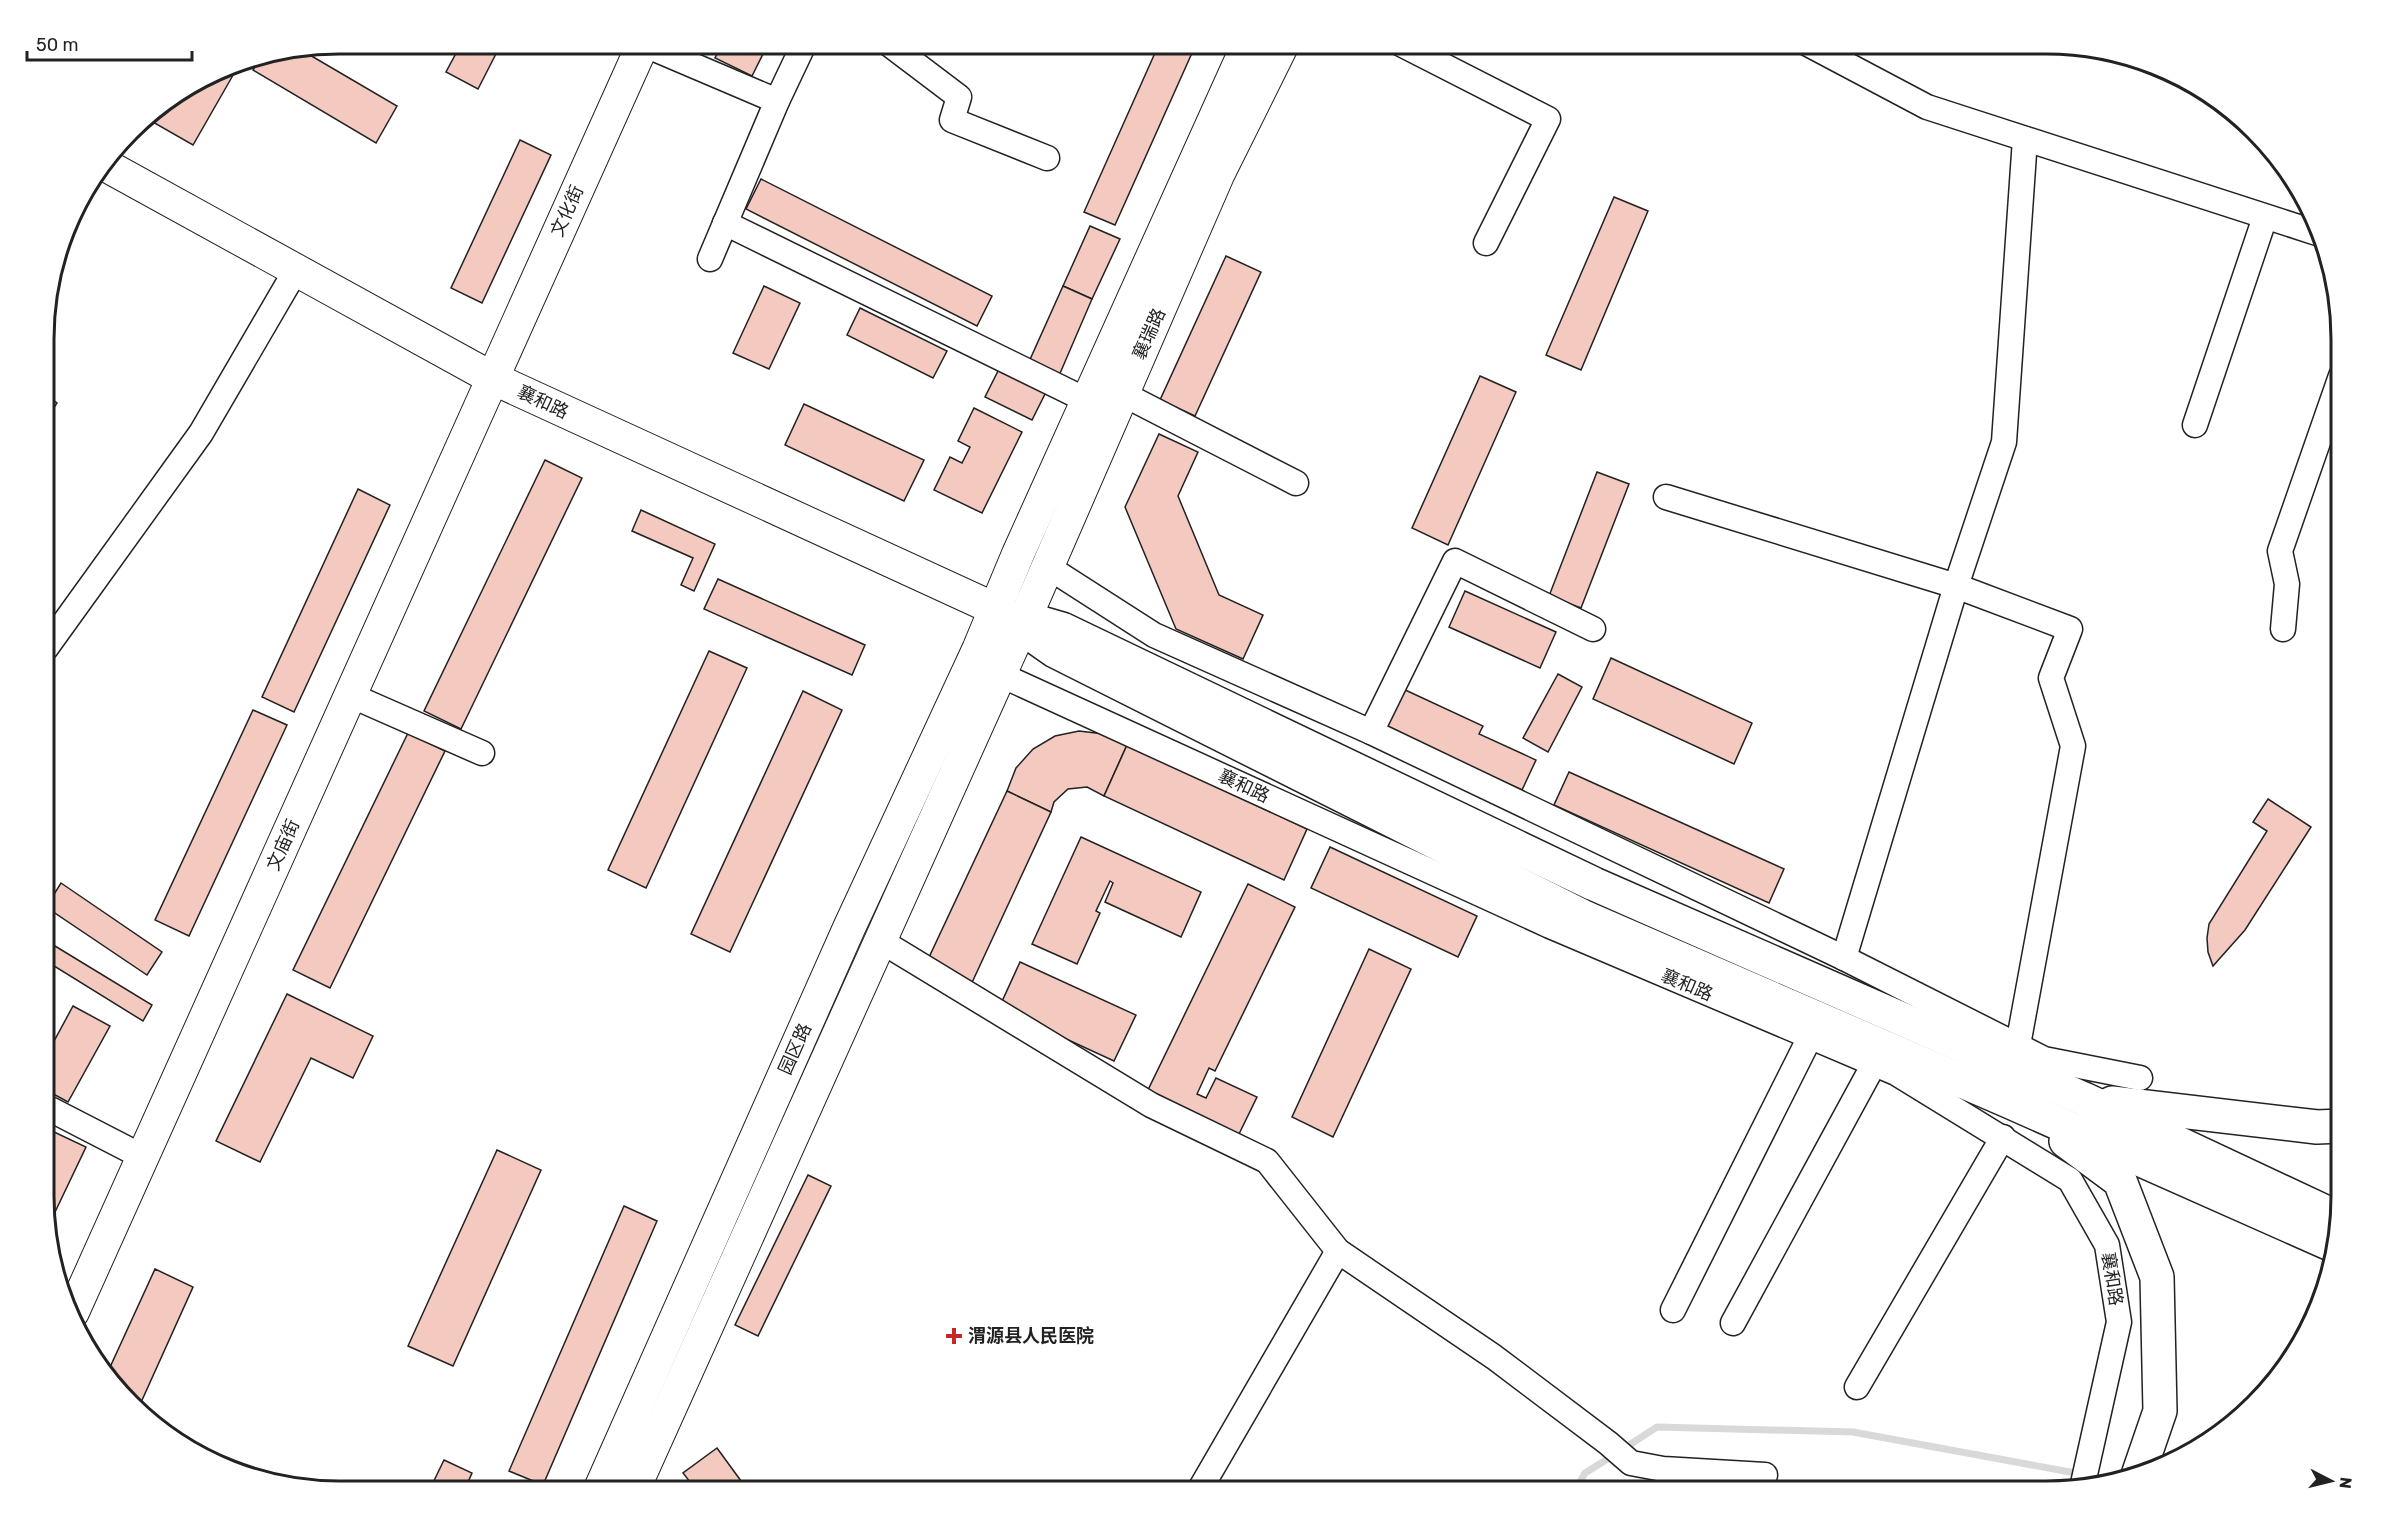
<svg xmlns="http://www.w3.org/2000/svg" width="2385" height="1535" viewBox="0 0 2385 1535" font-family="Rubik,'Noto Sans SC',sans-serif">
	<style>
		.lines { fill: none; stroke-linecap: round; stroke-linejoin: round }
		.stream { stroke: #d9d9d9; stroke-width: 7 }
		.building { fill: #f3c9c0; stroke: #222; stroke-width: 1.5 }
		.minor-casing { stroke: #222; stroke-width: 27 }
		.major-casing { stroke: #222; stroke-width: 34 }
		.highway-casing { stroke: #222; stroke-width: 36 }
		.minor { stroke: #fff; stroke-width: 24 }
		.major { stroke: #fff; stroke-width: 32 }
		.highway { stroke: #fff; stroke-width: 33 }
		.poi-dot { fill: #c62828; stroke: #fff; stroke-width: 2 }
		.labels { text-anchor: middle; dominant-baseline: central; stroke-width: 4.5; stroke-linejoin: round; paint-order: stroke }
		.street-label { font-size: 18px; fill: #222; stroke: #fff }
		.poi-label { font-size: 18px; font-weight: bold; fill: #222; stroke: #fff; text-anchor: start }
		.rim { fill: none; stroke: #222; stroke-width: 3 }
	</style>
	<rect width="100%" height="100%" fill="#fff"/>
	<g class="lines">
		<!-- stream -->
		<g class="stream">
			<path d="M1623,1449L1657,1427L1853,1432L2081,1474"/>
			<path d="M1575,1491L1585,1473L1614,1455"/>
		</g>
	</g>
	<!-- building -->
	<g class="building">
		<path d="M461,44H501L478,89L446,72Z"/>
		<path d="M722,44H768L752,76L715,58Z"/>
		<path d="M1159,44H1196L1115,225L1084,212Z"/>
		<path d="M303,51L397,106L376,143L253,70L260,59Z"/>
		<path d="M240,63L193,145L144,117L226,66Z"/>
		<path d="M520,140L551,155L482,303L451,288Z"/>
		<path d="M761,179L992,296L977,326L746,209Z"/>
		<path d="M1614,197L1648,211L1581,370L1546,355Z"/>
		<path d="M1090,226L1120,239L1092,299L1063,286Z"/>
		<path d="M1226,256L1261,272L1195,416L1160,400Z"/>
		<path d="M764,286L800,303L769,369L733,353Z"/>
		<path d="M1063,286L1092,299L1058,378L1028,364Z"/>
		<path d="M860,308L947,351L933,378L847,335Z"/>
		<path d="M999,369L1046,392L1032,420L985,397Z"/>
		<path d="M1480,376L1516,392L1448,545L1412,528Z"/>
		<path d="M46,395L57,403L46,420Z"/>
		<path d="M804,404L924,460L904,501L785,445Z"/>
		<path d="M974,408L1022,432L982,513L934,490L950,457L962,463L970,447L958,441Z"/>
		<path d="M1159,434L1198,452L1178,496L1219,595L1263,615L1243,659L1176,629L1125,507Z"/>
		<path d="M545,460L582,478L461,729L424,711Z"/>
		<path d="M1597,472L1629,484L1581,608L1549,596Z"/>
		<path d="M358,489L390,505L294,712L262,697Z"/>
		<path d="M641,510L715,544L694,591L681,585L693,558L632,531Z"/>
		<path d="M718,579L865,645L852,675L704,609Z"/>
		<path d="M1465,591L1556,632L1540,668L1449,627Z"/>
		<path d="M709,651L747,668L646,888L608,870Z"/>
		<path d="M1611,658L1752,723L1734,764L1593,699Z"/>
		<path d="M1558,674L1582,687L1548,752L1523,738Z"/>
		<path d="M1401,688L1483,726L1479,734L1536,760L1522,790L1383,727Z"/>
		<path d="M803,691L842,710L730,952L691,934Z"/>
		<path d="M253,710L287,725L189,936L155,920Z"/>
		<path d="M1079,731L1104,734L1127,745L1104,796L1087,787L1068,789L1054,802L1051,812L1007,791L1016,768L1033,749L1055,736Z"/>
		<path d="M408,733L445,751L330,988L293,970Z"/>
		<path d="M1127,745L1307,829L1284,880L1104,796Z"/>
		<path d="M1569,772L1784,869L1769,903L1554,805Z"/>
		<path d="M1007,791L1051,812L969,989L924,968Z"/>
		<path d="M2268,799L2311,827L2245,930L2213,966L2208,952L2207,938L2209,924L2267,831L2253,822Z"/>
		<path d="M1081,837L1201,892L1181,937L1105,902L1113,883L1110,881L1096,911L1100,913L1077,964L1032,944Z"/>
		<path d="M1330,847L1477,916L1458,957L1311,888Z"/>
		<path d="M61,883L162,952L147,975L46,907Z"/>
		<path d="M1248,884L1295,907L1215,1071L1209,1068L1197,1094L1206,1098L1216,1078L1257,1097L1238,1136L1147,1092Z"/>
		<path d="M55,946L152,1005L143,1021L46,961Z"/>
		<path d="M1369,949L1411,969L1333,1137L1292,1117Z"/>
		<path d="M1020,962L1136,1015L1114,1061L999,1008Z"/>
		<path d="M287,994L373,1036L353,1078L311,1058L260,1162L216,1141Z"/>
		<path d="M73,1006L110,1026L68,1102L46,1090V1056Z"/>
		<path d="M52,1131L86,1147L46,1231V1143Z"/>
		<path d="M497,1150L541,1170L453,1366L408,1346Z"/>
		<path d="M808,1175L831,1186L758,1336L735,1325Z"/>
		<path d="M624,1206L657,1221L543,1485L509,1471Z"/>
		<path d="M155,1269L193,1287L138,1409L117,1391L106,1376Z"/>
		<path d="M717,1448L744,1485L761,1491H697L683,1473Z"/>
		<path d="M444,1460L472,1473L464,1491H429Z"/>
	</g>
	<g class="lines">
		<!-- minor casing -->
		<g class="minor-casing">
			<g id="minor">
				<path d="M643,44L777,101L710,259"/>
				<path d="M889,44L959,97L952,120L1047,158"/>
				<path d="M1401,44L1548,119L1486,243"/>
				<path d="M1808,44L1927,107L2320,234"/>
				<path d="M777,101L804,44"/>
				<path d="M725,223L1088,401"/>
				<path d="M1123,394L1296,483"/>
				<path d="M2195,425L2265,217"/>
				<path d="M1666,497L1956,586L2070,629L2051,678L2073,746L2018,1045"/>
				<path d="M1048,567L1154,635L1371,732L1844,958L2044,1059L2140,1078"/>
				<path d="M2283,629L2287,584L2280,551L2341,376"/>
				<path d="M46,648L201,433L296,270"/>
				<path d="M1001,675L1550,926L1896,1073L2070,1180L2107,1245L2119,1322L2082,1488"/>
				<path d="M350,695L482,753"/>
				<path d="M1371,732L1455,561L1593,629"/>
				<path d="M881,941L1151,1105L1267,1161L1338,1251L1494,1357L1608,1443L1631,1463L1663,1469L1765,1475"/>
				<path d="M1844,958L1956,586L2004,442L2025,139"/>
				<path d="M46,1107L143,1157"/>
				<path d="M1673,1310L1810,1037"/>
				<path d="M1733,1323L1874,1064"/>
				<path d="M1857,1387L2003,1137"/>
				<path d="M1199,1491L1338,1251"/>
			</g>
		</g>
		<!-- major casing -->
		<g class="major-casing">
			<g id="major">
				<path d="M107,166L492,378L995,609"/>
				<path d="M73,1312L643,44"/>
				<path d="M599,1491L849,928L978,650L1018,554L1248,44"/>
				<path d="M633,1491L1021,628L1218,175L1283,44"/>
			</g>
		</g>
		<!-- highway casing -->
		<g class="highway-casing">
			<g id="highway">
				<path d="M995,609L1055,651L1586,918L2013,1103L2335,1246"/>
				<path d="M1024,618L1062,629L1594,884L2084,1099L2340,1219"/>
				<path d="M2112,1103L2317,1127L2341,1126"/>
				<path d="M2066,1141L2120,1181L2157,1277L2160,1411L2138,1475"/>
			</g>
		</g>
		<!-- minor -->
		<use href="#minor" class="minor"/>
		<!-- major -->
		<use href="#major" class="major"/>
		<!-- highway -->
		<use href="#highway" class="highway"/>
	</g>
	<!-- markers -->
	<path class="poi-dot" d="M951 1327h6v6h6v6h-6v6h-6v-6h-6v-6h6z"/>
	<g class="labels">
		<!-- street labels -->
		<g class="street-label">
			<text transform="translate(567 211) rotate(-66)">文化街</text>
			<text transform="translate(1149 334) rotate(-66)">襄瑞路</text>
			<text transform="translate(543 402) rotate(25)">襄和路</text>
			<text transform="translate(1244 786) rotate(25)">襄和路</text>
			<text transform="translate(283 845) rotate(-66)">文庙街</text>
			<text transform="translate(1687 985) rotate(23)">襄和路</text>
			<text transform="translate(795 1049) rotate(-66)">园区路</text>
			<text transform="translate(2112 1279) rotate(81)">襄和路</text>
		</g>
		<!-- poi labels -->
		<g class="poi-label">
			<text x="968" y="1336">渭源县人民医院</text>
		</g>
	</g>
	<!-- crop -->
	<path d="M0 0H2385V1535H0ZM339 54H2046A285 285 0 0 1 2331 339V1196A285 285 0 0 1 2046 1481H339A285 285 0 0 1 54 1196V339A285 285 0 0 1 339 54Z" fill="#fff" fill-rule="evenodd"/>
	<path class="rim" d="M339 54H2046A285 285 0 0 1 2331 339V1196A285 285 0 0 1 2046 1481H339A285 285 0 0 1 54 1196V339A285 285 0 0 1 339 54Z"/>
	<!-- north arrow -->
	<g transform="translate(2331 1481) rotate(97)" stroke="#ffffff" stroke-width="4.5" paint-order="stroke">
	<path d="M0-4.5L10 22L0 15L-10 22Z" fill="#222222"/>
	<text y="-9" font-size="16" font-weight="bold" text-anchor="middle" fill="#222222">N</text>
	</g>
	<!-- scale -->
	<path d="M27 51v9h165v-9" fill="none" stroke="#222222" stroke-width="3"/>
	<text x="36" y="51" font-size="18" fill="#222222" stroke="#ffffff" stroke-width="4.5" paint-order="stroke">50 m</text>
</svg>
